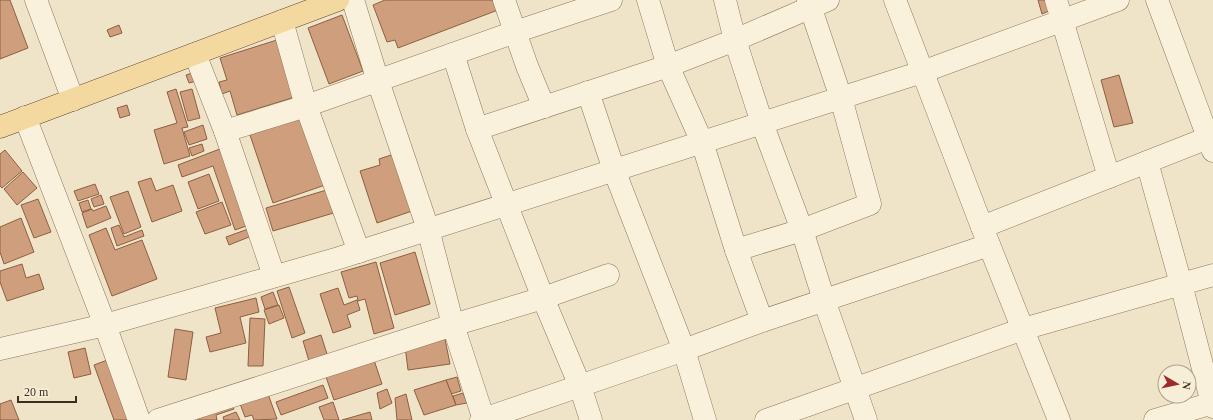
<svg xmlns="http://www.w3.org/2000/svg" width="1213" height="420" viewBox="0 0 1213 420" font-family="Georgia,serif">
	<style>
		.building { fill: #cf9f7d; stroke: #8d5f41 }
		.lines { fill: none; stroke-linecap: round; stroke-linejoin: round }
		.minor-casing { stroke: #8d765c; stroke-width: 23 }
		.major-casing { stroke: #5b4430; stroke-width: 23 }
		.minor { stroke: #faf1dc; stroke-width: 22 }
		.major { stroke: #f3d9a0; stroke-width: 22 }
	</style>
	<rect width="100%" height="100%" fill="#f0e4c8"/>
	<!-- building -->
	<g class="building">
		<path d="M0,0H10L28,48L0,59Z"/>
		<path d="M385,0H494L498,10L398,48L395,40L387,42L373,5Z"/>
		<path d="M1038,0H1050L1053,9L1042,14Z"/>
		<path d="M342,15L363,71L329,84L308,28Z"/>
		<path d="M119,25L122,33L110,37L107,30Z"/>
		<path d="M280,39L298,96L237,115L230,91L222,94L219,82L227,80L220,58Z"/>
		<path d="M195,72L197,81L189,83L186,75Z"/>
		<path d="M1119,75L1133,123L1114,127L1101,80Z"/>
		<path d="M176,89L188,127L182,128L190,156L164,164L154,130L177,123L167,92Z"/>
		<path d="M192,89L200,118L188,121L180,92Z"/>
		<path d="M127,105L130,115L120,118L117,108Z"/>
		<path d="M304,116L328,184L273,203L250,135Z"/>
		<path d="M203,125L207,139L189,145L184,132Z"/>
		<path d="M202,144L204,151L192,156L189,148Z"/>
		<path d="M225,147L252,224L235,230L213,166L182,177L178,165Z"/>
		<path d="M5,150L22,171L2,188L0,186V154Z"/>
		<path d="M397,153L415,210L377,223L360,171L380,165L379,159Z"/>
		<path d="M23,172L37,188L17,205L4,189Z"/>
		<path d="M209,174L219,201L198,209L188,182Z"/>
		<path d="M151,178L156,191L173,185L182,211L152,222L138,182Z"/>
		<path d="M95,184L99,194L78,201L74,191Z"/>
		<path d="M330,189L337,212L273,231L266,208Z"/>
		<path d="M128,191L141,227L124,234L110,197Z"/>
		<path d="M101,195L104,204L94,207L91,199Z"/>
		<path d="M38,199L51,232L34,238L21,205Z"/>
		<path d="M88,200L91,209L82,212L79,203Z"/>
		<path d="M222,202L231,225L205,234L196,212Z"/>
		<path d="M106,206L111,218L87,228L82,213L92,209L93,211Z"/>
		<path d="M21,218L34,252L4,264L0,252V227Z"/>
		<path d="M119,225L124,237L142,230L144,236L117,246L111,228Z"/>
		<path d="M106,228L115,250L142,240L157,279L112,296L89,235Z"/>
		<path d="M251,228L254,235L229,245L226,237Z"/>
		<path d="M415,252L430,304L395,315L380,263Z"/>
		<path d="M376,262L394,328L374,334L365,299L358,301L357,296L349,298L341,272Z"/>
		<path d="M22,264L26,278L39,274L44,289L7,301L0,282V271Z"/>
		<path d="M289,287L305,333L292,338L277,291Z"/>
		<path d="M338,288L344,305L357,300L360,310L347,315L351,327L333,333L320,294Z"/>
		<path d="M273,292L278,305L265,309L261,297Z"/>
		<path d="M256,298L259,312L240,317L246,343L210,352L206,337L221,333L215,308Z"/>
		<path d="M279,305L284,318L269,324L264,310Z"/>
		<path d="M250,318L265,319L263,366H248Z"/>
		<path d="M175,329L193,332L186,380L168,377Z"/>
		<path d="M444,334L450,364L408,370L405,346Z"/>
		<path d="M321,335L327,354L309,361L303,341Z"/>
		<path d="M85,348L91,374L74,378L68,352Z"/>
		<path d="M373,357L382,384L334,400L325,374Z"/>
		<path d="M110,359L132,420H114L94,365Z"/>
		<path d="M457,377L461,391L451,394L446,380Z"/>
		<path d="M446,380L456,405L424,415L414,390Z"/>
		<path d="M323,385L328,398L281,415L276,402Z"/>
		<path d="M387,389L392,403L380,409L377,393Z"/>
		<path d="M267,391L277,419L254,420L252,415L245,417L239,401Z"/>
		<path d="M463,393L467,403L456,405L453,396Z"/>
		<path d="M406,394L412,420H397L395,398Z"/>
		<path d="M11,400L19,420H0V404Z"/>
		<path d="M333,402L339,420H324L319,407Z"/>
		<path d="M231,403L234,409L216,415L217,420H198L196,416Z"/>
		<path d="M236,412L240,420H224L223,417Z"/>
		<path d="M370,412L372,420H342Z"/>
	</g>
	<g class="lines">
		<!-- minor casing -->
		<g class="minor-casing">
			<g id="minor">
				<path d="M36,0L73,100"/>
				<path d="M353,0L378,81L428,229L453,325L484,420"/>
				<path d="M504,0L527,66L544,107"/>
				<path d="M648,0L668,66L702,142L736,250L802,230L870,204L841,98L808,0"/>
				<path d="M725,0L735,40L762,123L802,230L824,300L866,420"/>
				<path d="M895,0L982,227L1059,420"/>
				<path d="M1056,0L1109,177"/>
				<path d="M1157,0L1213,151"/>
				<path d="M282,21L306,106L359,252"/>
				<path d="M195,54L225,131L274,276"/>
				<path d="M453,54L477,129L543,298L580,386L591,420"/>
				<path d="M588,92L614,170L684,350L705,420"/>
				<path d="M25,117L105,325L139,420"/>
				<path d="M477,129L668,66L735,40L828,0"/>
				<path d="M225,131L306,106L515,32L611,0"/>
				<path d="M1147,162L1181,284L1213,407"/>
				<path d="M982,227L1213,136"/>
				<path d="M736,250L762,321"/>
				<path d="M0,349L105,325L339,258L922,72L1118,0"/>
				<path d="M158,420L453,325L543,298L608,275"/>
				<path d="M481,420L684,350L762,321L989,245"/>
				<path d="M766,420L1023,329L1213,275"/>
				<path d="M1155,420L1213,403"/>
			</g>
		</g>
		<!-- major casing -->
		<g class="major-casing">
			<path id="major" d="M0,127L338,0"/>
		</g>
		<!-- minor -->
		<use href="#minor" class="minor"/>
		<!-- major -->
		<use href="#major" class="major"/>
	</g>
	<!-- north arrow -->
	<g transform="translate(1177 384) rotate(99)"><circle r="19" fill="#f7eed8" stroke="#ada18e"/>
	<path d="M0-3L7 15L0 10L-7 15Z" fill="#9e2a2b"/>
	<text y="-6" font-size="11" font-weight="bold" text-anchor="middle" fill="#3d2e20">N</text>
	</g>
	<!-- scale -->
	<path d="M18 396v6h58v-6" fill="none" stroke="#3d2e20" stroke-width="2"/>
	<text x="24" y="396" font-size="12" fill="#3d2e20" stroke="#f7eed8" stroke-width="3" paint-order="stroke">20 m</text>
</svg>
